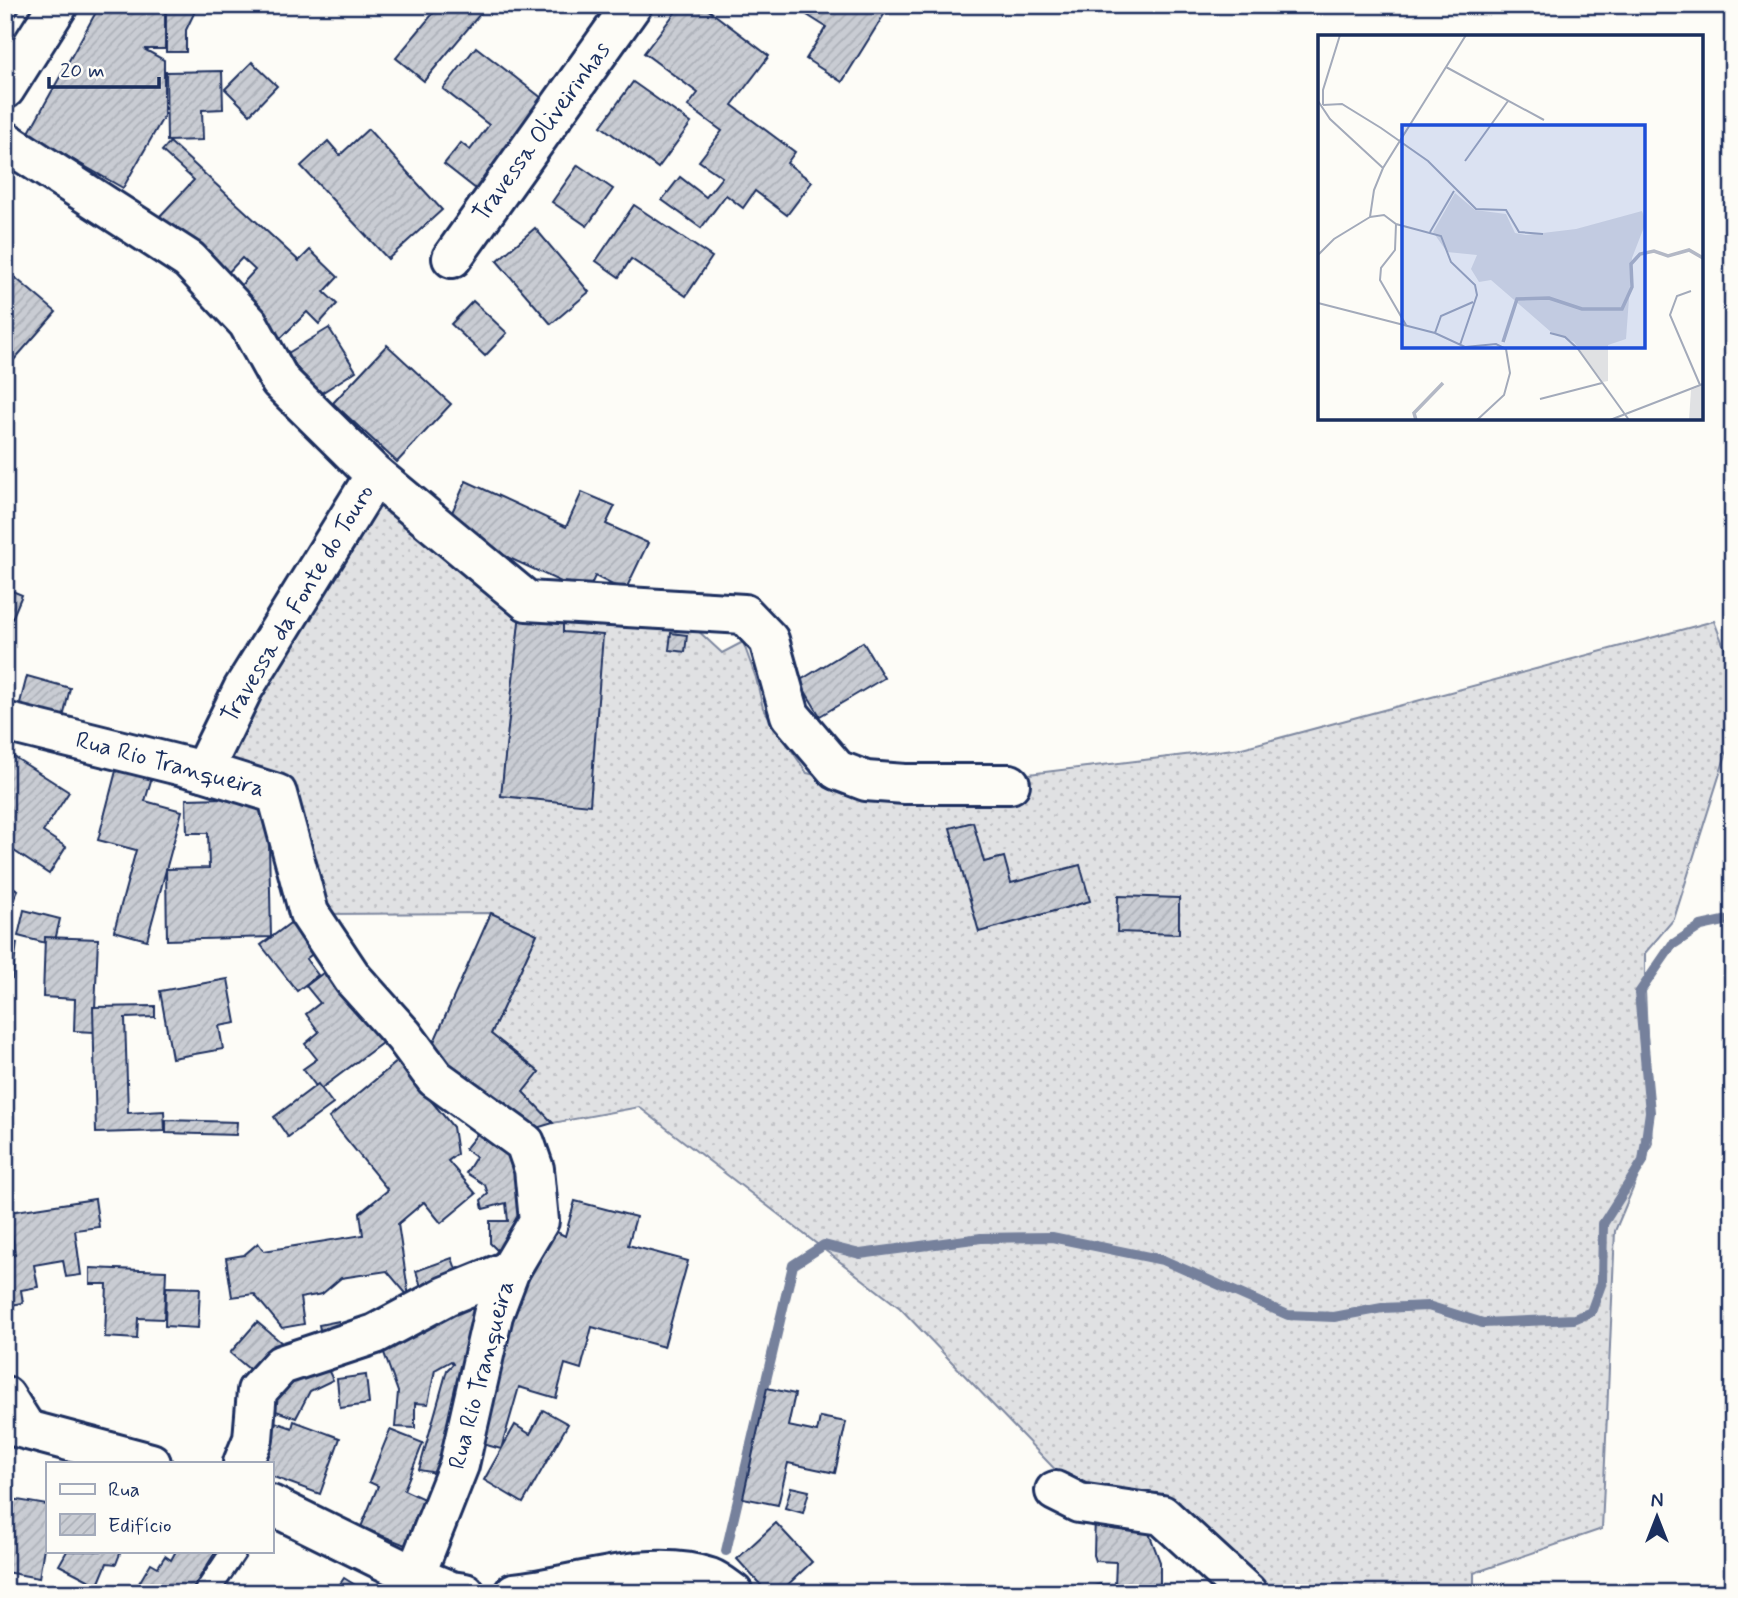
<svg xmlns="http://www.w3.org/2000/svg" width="1738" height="1598" viewBox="0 0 1738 1598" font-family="Mynerve,sans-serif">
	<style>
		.grass { fill: url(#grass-dots); stroke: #7e88a0; stroke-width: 2 }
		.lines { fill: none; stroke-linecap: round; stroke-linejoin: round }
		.stream { stroke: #76819c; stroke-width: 10 }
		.building { fill: url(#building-hatch); stroke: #1b2f5e; stroke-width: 2 }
		.service-casing { stroke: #1b2f5e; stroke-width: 28 }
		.minor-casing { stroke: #1b2f5e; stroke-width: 44 }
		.secondary-casing { stroke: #1b2f5e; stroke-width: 44 }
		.service { stroke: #fdfcf7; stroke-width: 23 }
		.minor { stroke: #fdfcf7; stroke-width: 38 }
		.secondary { stroke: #fdfcf7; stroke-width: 38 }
		.labels { text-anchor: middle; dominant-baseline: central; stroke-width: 5; stroke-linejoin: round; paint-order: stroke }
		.street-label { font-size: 24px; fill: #1b2f5e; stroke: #fdfcf7 }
		.inset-river { fill: none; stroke: #b3b8c5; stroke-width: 3.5 }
		.inset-road { fill: none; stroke: #a3aaba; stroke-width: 2 }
		.view { fill: #1d4ed8; fill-opacity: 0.15; stroke: #1d4ed8; stroke-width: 3.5 }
		.inset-edge { fill: none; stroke: #1b2f5e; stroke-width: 3.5 }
	</style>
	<defs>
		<pattern id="grass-dots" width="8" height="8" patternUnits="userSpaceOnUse" patternTransform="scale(1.75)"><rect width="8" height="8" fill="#e0e1e3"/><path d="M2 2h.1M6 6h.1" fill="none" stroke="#c0c1c5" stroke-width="1.8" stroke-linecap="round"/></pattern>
		<pattern id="building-hatch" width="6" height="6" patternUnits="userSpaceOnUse" patternTransform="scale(1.75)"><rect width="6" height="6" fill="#c9ccd3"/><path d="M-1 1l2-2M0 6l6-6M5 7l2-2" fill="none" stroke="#acb0b8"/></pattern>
	</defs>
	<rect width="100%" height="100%" fill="#fdfcf7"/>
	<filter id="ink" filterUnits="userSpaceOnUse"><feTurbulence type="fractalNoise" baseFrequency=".0143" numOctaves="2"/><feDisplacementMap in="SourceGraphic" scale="14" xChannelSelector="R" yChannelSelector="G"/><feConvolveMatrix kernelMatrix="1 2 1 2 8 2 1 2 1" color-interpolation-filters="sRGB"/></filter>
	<g filter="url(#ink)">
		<!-- grass -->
		<path class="grass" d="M380,491L520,612L694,627L722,653L743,642L756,678L763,708L807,773L890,791L1242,748L1714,621L1733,670V732L1674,919L1645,953V990L1652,1143L1615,1231L1602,1529L1474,1573V1593H1261L1068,1483L900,1308L639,1107L553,1123L523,1092L539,1072L491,1034L537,934L491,913L325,914L224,767L251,695Z"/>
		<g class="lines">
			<!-- stream -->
			<path class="stream" d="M726,1551L793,1265L824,1245L860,1254L981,1238L1052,1237L1163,1260L1288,1315L1334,1317L1382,1308L1428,1306L1483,1323L1574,1319L1591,1312L1602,1282L1603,1224L1643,1161L1650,1112L1639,993L1672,945L1701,926L1733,919"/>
		</g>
		<!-- building -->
		<g class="building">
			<path d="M5,5H14L20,9L5,31Z"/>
			<path d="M100,5H165V49H144L164,60V116L123,188L28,134Z"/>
			<path d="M166,5H198L186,30V52H166Z"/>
			<path d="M440,5H471L481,13L424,81L396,58Z"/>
			<path d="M681,5H702L769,56L732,105L795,152L787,163L812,182L787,215L755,191L743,208L726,195L701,228L662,200L680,177L706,197L722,177L699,161L722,131L688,106L698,93L644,53Z"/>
			<path d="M813,5H890L842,82L806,59L826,27L807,15Z"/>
			<path d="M476,47L547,102L490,200L444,164L461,143L470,150L489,125L443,89Z"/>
			<path d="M252,62L277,86L250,114L225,89Z"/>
			<path d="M222,71L223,109L202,110L203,140L167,141L166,72Z"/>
			<path d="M633,82L691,123L658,168L601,126Z"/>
			<path d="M368,129L442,210L388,259L301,166L328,141L340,155Z"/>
			<path d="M170,142L299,261L310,250L338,277L324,292L337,304L319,324L307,312L281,338L233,294L255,270L242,258L224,277L159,217L194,180L162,151Z"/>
			<path d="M578,165L613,189L587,226L552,202Z"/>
			<path d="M634,205L712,257L686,296L631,259L619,277L596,261Z"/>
			<path d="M535,228L589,292L551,324L497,261Z"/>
			<path d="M5,269L56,312L5,370Z"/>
			<path d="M473,301L507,333L485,356L451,324Z"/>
			<path d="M329,328L356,371L315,397L288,353Z"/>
			<path d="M387,345L451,404L397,462L333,403Z"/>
			<path d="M466,481L566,527L582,492L615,506L606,524L648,543L625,591L595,576L587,594L445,528Z"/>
			<path d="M5,588L22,595L6,633H5Z"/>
			<path d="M520,612H563V632L603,635L590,805L501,796Z"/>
			<path d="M671,633L687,635L685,652L669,650Z"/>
			<path d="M863,642L884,678L820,716L799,681Z"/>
			<path d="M27,676L70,688L63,718L19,707Z"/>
			<path d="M8,753L69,792L43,832L66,847L49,874L5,845V811L7,807L5,806V758Z"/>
			<path d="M117,767L152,777L145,801L182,811L147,940L114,931L136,850L98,840Z"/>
			<path d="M268,797L271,937L167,940L166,869L209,868L208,833H187L186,799Z"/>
			<path d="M973,822L984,862L1004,857L1011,883L1080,865L1090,901L979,932L950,828Z"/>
			<path d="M5,883L18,890L5,916Z"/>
			<path d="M1118,896L1179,898V934L1117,932Z"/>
			<path d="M24,910L60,919L54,945L18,936Z"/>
			<path d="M491,913L537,934L491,1034L539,1072L523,1092L553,1123L523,1132L430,1059L433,1044Z"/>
			<path d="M301,915L324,945L306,959L318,975L297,991L261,945Z"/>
			<path d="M45,937L98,939L94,1032L74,1031L75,999L43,997Z"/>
			<path d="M5,941L17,943L12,979H5Z"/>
			<path d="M331,967L386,1040L319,1090L303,1069L317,1059L305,1044L319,1032L306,1014L320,1003L306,986Z"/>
			<path d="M228,979L236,1023L219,1026L223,1049L172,1058L160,991Z"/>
			<path d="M155,1006V1017L125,1018L128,1113L164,1111L165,1131L96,1133L93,1007Z"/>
			<path d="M398,1061L453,1127L457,1154L448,1161L476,1194L441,1223L424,1202L398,1224L409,1297L387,1271L341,1278L322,1294L300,1298L304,1324L282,1328L254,1294L232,1297L226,1258L244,1255L258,1243L264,1251L363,1235L360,1213L388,1190L329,1118Z"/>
			<path d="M318,1084L333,1104L288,1137L274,1117Z"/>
			<path d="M166,1120L237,1122L236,1135L166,1133Z"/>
			<path d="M486,1123L525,1164L524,1237L503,1256L490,1243V1221H508L506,1203L483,1209L481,1200L488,1194L485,1185L466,1173L476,1157L465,1149Z"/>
			<path d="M5,1144L14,1158L5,1163Z"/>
			<path d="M95,1199L99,1227L75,1230L81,1275L66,1277L63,1260L34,1265L38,1287L21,1290L23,1303L5,1306V1257L15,1255L9,1212Z"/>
			<path d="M575,1201L636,1217L628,1245L688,1261L664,1347L592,1327L581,1369L565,1364L556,1398L519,1387L501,1449L472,1441L502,1329L545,1226L565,1236Z"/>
			<path d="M452,1258L462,1286L425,1299L416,1271Z"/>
			<path d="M90,1268L166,1271L164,1319L138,1318L137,1339L105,1337L107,1284H90Z"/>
			<path d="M166,1287L200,1288L198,1328L165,1326Z"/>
			<path d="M491,1295L448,1475L419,1470L447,1370L453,1364L451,1361L435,1370L428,1404L415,1403V1428L395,1427L398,1392L379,1339Z"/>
			<path d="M339,1321L344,1344L324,1348L319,1325Z"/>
			<path d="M257,1322L288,1348L261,1379L230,1353Z"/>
			<path d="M324,1361L333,1380L310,1391L296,1418L273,1410L281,1389L300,1367Z"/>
			<path d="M366,1375L369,1404L340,1408L337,1379Z"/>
			<path d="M767,1388L795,1394L788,1426L817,1432L820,1417L846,1422L835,1473L788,1463L778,1505L743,1498Z"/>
			<path d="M543,1410L568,1424L523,1503L484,1480L515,1425L530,1434Z"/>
			<path d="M272,1421L292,1428L294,1421L340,1438L320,1494L271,1476V1463H256Z"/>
			<path d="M390,1430L423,1443L404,1490L424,1499L405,1545L361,1527L378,1486L369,1482Z"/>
			<path d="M5,1475L9,1476L6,1498L47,1505V1529L39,1578L5,1572Z"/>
			<path d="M791,1487L809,1491L803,1513L785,1508Z"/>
			<path d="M1095,1514L1150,1516L1149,1533L1160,1562V1589L1188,1590L1189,1593H1118L1115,1586L1116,1562L1096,1561L1094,1555Z"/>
			<path d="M776,1523L812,1562L779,1593H768L737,1559Z"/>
			<path d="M67,1551H121L116,1564L107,1563L98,1585L59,1565Z"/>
			<path d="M176,1551H216L190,1593H133L151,1563L158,1567L165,1556L171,1560Z"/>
			<path d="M344,1578L368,1593H334Z"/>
			<path d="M1101,1584L1104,1593H1070Z"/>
		</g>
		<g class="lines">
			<!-- service casing -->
			<g class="service-casing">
				<path id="service" d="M206,1593L234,1551"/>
			</g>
			<!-- minor casing -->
			<g class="minor-casing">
				<g id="minor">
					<path d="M5,141L189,260L248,323L280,381L375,475L527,601L744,614L769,640L790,715L837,770L866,781L905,784H1010"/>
					<path d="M452,258L632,5"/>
					<path d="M5,722L203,771L277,794L309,913L353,979L404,1036L435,1078L525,1143L534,1169L539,1221L510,1270L493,1315L459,1465L415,1576"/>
					<path d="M203,771L243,689L375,475"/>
					<path d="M5,1396L26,1429"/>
					<path d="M243,1463L253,1439L257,1391L281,1365L375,1334L446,1296L510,1270"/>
					<path d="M1055,1491L1079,1503L1162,1515L1247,1593"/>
				</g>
			</g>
			<!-- secondary casing -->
			<g class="secondary-casing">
				<g id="secondary">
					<path d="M5,89L58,5"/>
					<path d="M5,1424L151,1463"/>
					<path d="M271,1505L415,1576L451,1591L465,1593"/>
					<path d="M514,1593C577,1587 648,1557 710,1578C718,1581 726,1588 733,1593"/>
				</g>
			</g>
			<!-- service -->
			<use href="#service" class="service"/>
			<!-- minor -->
			<use href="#minor" class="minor"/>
			<!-- secondary -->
			<use href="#secondary" class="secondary"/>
		</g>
	</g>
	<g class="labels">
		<!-- street labels -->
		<g class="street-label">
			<text transform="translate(542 132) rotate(-54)">Travessa Oliveirinhas</text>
			<text transform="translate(298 604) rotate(-59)">Travessa da Fonte do Touro</text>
			<text transform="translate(170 765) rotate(15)">Rua Rio Tranqueira</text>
			<text transform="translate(482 1375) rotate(-75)">Rua Rio Tranqueira</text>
		</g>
	</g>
	<!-- overview -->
	<g transform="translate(1318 35)">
		<rect width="385" height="385" fill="#fdfcf7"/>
		<path d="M137,158L157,175L188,179L197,198L208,200L258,194L324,176L328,187L314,223L308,304L290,310V346L285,347L256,307L233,297L173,245L161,247L153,234L159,220L129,217L115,197Z" fill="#e0e1e3"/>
		<path d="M385,350V385H371L373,355Z" fill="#e0e1e3"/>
		<path class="inset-river" d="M185,307L199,264L231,263L264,274H304L314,252L313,229L322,219L336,216L350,221L371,215L385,223M98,385L96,378L125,348"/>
		<path class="inset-road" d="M128,32L226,85M0,66L12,84L65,133M5,70L24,69L63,93L110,126L158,174L188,175L201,197L225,199M5,70V55L22,0M147,126L190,66M52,182L66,180L78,189L123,201L133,227L157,250L159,260L142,310M78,189L77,215L63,233L62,245L88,290M112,197L136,156M0,220L16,204L52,182L56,155L65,133L148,0M373,256L359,261L352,280L382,350M0,268L117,298L147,312L178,309L188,314L192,338L186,360L159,385M117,298L123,281L155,267M232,298L247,302L260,314L311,385M222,364L284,348M292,385L385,349"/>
		<path class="view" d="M84,90H327V313H84Z"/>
		<rect width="385" height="385" class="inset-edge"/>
	</g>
	<!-- margin -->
	<rect width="1738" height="1598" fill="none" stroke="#fdfcf7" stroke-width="28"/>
	<rect x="14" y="14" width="1710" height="1570" fill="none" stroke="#1b2f5e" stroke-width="2.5" filter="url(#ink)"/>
	<!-- legend -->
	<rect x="46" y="1462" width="228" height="91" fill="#fdfcf7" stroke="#a3aaba" stroke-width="2"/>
	<rect x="60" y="1484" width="35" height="10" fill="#fdfcf7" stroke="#a3aaba" stroke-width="2"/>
	<text x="108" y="1496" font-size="21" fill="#1b2f5e">Rua</text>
	<rect x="60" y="1514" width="35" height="21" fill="url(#building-hatch)" stroke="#a3aaba" stroke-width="2"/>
	<text x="108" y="1532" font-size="21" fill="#1b2f5e">Edifício</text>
	<!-- north arrow -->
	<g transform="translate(1657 1517)" stroke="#fdfcf7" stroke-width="5" paint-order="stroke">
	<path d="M0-5L12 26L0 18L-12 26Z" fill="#1b2f5e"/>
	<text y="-10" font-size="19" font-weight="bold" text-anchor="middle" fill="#1b2f5e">N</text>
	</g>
	<!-- scale -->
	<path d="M49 77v10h110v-10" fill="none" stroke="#1b2f5e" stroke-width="3.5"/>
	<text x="60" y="77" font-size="21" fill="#1b2f5e" stroke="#fdfcf7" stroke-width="5" paint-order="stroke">20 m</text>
</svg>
